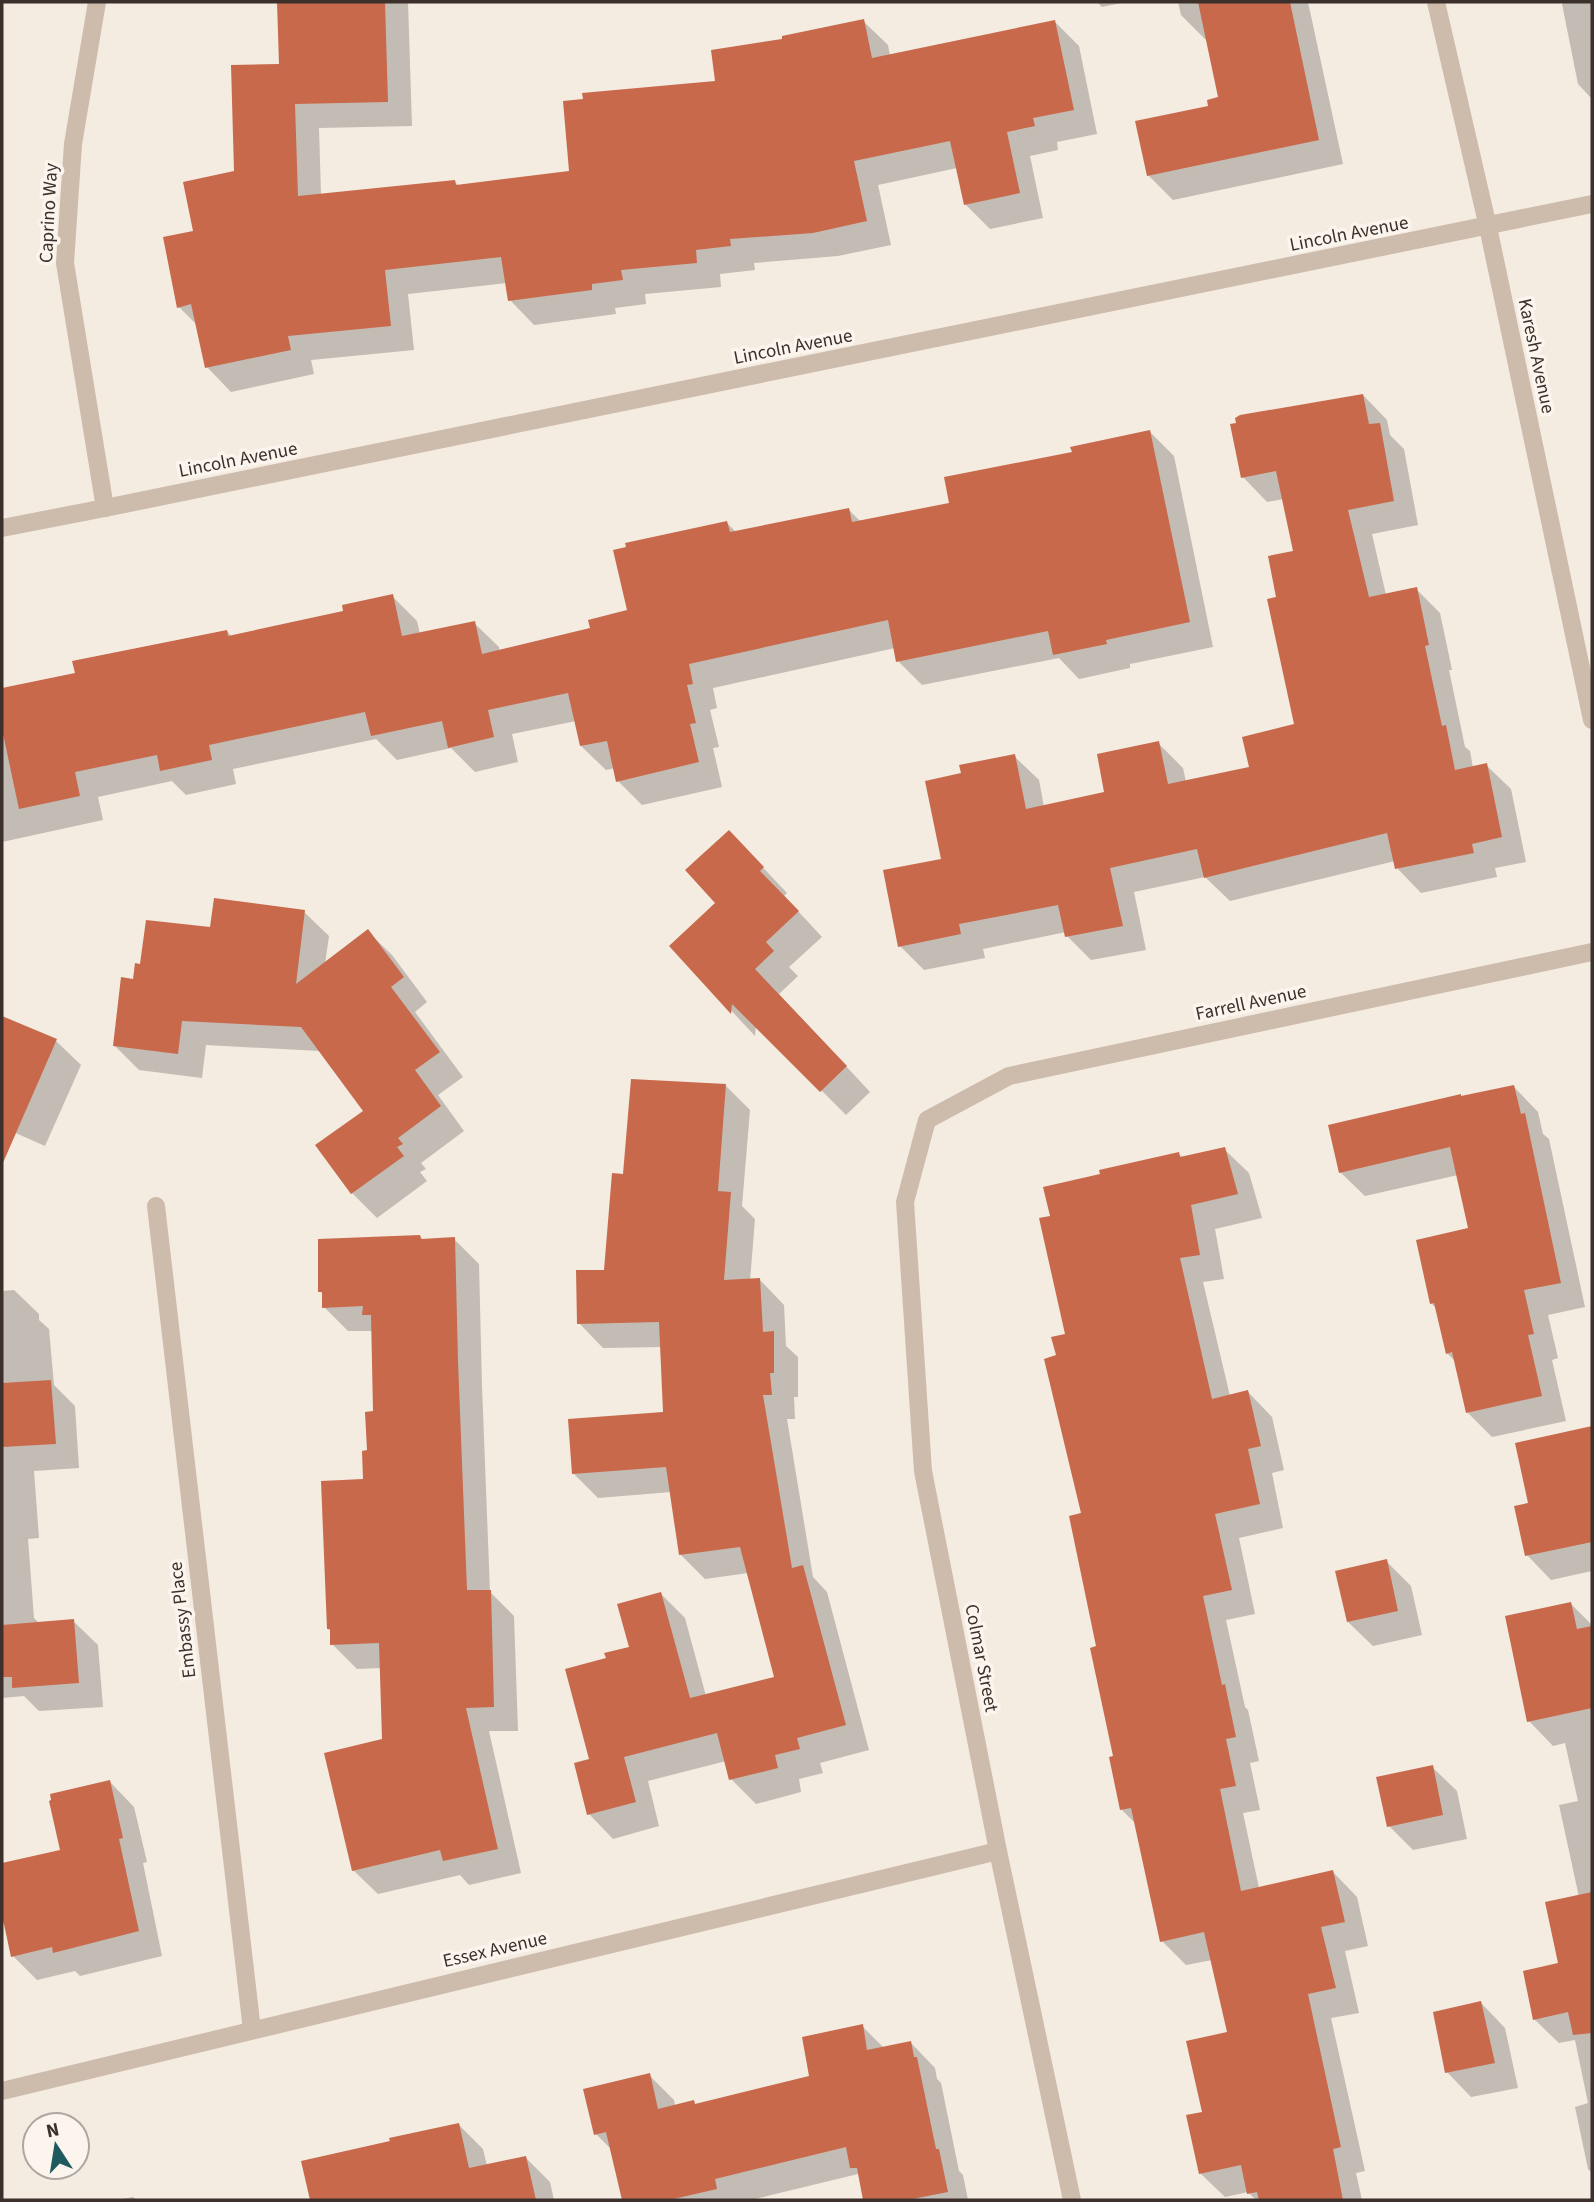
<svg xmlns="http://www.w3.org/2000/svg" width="1594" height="2202" viewBox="0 0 1594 2202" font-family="'Source Sans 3',sans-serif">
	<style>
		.shadow { fill: #0003 }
		.building { fill: #c8694b }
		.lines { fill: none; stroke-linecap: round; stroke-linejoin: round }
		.minor { stroke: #cdbbac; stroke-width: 18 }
		.tertiary { stroke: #cdbbac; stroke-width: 18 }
		.labels { text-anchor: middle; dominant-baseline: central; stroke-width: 7; stroke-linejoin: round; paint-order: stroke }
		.street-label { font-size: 19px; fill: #3b302b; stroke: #fbf5ee }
	</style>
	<rect width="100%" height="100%" fill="#f4ebe1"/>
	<!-- shadow -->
	<g class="shadow">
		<path d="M279,2H408L412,126L319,128L321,195L455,182L459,186L571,173L784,41L863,21L888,45L890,56L1054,21L1079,46L1097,134L1057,142L1058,150L1030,156L1043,218L990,229L965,204L957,168L878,185L891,245L838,256L754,263L755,270L720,274L721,287L645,294L646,304L615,308L616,314L534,325L510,300L507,283L408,294L414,350L311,360L314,374L231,392L207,367L198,326L179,307L195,232L236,173L281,66Z"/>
		<path d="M1097,2H1126L1102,7Z"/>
		<path d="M1178,2H1308L1343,164L1173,200L1148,175L1210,107L1220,99L1208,39L1206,40L1181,15Z"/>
		<path d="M1566,2H1592V99L1578,84L1562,4Z"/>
		<path d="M1363,395L1387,420L1390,435L1404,449L1418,525L1372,534L1386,595L1416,589L1440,613L1452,670H1449L1465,747L1470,751L1473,768L1486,765L1511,789L1526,862L1495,868L1497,877L1421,893L1397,868L1395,861L1230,901L1205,877L1134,892L1146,950L1091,960L1067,936L1066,932L983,949L985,958L924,970L900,946L943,860L963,775L1014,756L1039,780L1044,807L1106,794L1158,743L1183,768L1186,782L1251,768L1296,725L1278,598L1295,552L1284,499L1267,502L1243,477Z"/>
		<path d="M1150,432L1174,456L1213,647L1130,664V668L1079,679L1059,658L922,685L898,661L895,648L713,688L717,708L710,710L719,747L713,748L722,787L642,805L618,781L615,768L606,770L581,746L576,721L512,734L518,762L475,772L451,748L397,760L376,739L233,769L236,784L186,795L172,781L98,797L103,820L2,842V690L77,674L227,631L232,637L345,613L392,596L417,621L420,634L474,623L499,647L500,652L592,630L629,612L727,523L736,532L849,510L861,522L951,505L1074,453Z"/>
		<path d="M753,857L787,893L784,896L822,937L789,967L798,976L779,994L870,1092L846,1115L756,1025L755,1036L671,946L717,903Z"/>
		<path d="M304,912L329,936L325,964L367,931L392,955L427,1002L415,1012L463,1077L438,1095L464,1131L421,1163L426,1169L420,1172L427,1181L377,1218L352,1193L318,1146L365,1111L320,1051L206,1045L202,1078L139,1070L114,1045L142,966L211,929Z"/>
		<path d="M2,1017L56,1041L81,1065L45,1146L2,1127Z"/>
		<path d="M725,1085L750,1110L742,1206L755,1219L750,1281L760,1280L784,1305L786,1346L798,1357V1397H794L795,1419H787L813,1577L827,1592L869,1750L820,1763L823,1773L799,1779L801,1792L756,1804L731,1779L726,1761L648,1781L659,1826L613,1839L589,1814L591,1760L608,1660L631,1648L661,1594L685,1618L706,1696L776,1678L748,1573L705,1579L680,1554L671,1492L598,1498L573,1473L665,1414L662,1347L603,1348L579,1323L605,1271L625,1175Z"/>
		<path d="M1514,1087L1538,1112L1543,1134L1549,1139L1585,1307L1548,1315L1558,1358L1552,1360L1566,1421L1492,1437L1468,1413L1456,1362L1447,1353L1437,1309L1431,1303L1470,1230L1458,1175L1365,1196L1340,1172Z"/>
		<path d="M1224,1149L1249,1173L1262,1218L1215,1229L1224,1279L1203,1282L1230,1396L1248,1392L1272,1417L1284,1470L1272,1473L1283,1528L1239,1538L1255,1614L1226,1620L1245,1707L1248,1710L1259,1761L1250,1763L1260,1810L1243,1813L1259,1888L1333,1872L1357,1897L1368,1946L1345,1951L1359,2013L1331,2018L1365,2171L1356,2173L1362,2200H1256L1248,2192L1225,2197L1200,2173L1205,2113L1229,2033L1212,1960L1186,1965L1162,1941L1136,1824L1122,1810L1099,1648L1083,1515L1058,1356L1067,1335L1052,1217L1179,1154L1183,1158Z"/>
		<path d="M420,1236L424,1241L454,1239L479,1264L482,1386L490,1592L514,1616L518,1731H489L521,1873L469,1885L460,1875L378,1894L353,1870L383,1741L381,1668L357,1669L332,1644V1632L328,1629L365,1480L374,1413L373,1331H348L324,1307L323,1294L320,1291Z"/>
		<path d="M14,1290L39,1314V1320L49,1329L54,1385L75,1406L79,1468L34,1471L39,1538L28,1539L34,1618L38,1622L73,1621L98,1645L103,1707L39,1711L24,1696L2,1698V1291Z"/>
		<path d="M1588,1429L1592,1432V1571L1551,1580L1527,1555L1530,1504Z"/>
		<path d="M1386,1561L1411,1586L1422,1635L1373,1646L1348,1622Z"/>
		<path d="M1571,1604L1592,1625V2173L1588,2169L1575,2107L1588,2103L1575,2040L1559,2043L1534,2019L1560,1965L1579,1897L1559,1805L1578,1801L1565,1743L1553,1746L1529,1721Z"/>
		<path d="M1432,1767L1457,1791L1467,1839L1413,1850L1389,1826Z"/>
		<path d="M110,1782L134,1807L147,1862L143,1863L162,1956L80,1976L75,1971L37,1980L13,1956L5,1923H2V1865L62,1852Z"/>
		<path d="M1481,2003L1505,2028L1518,2088L1471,2097L1447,2072Z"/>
		<path d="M862,2026L884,2048L911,2043L935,2068L937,2079L941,2083L959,2171L963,2175L968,2200H865L858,2174L751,2200H624L612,2150L596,2134L649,2075L674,2100L675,2106L694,2102L696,2105L811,2077Z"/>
		<path d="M459,2125L483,2149L487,2166L526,2158L550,2182L554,2200H312L303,2162Z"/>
		<path d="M133,2197L137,2200H117Z"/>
	</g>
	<!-- building -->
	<g class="building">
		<path d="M277,2H385L388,102L295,104L298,196L455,180L456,185L569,171L563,101L583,99L582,93L715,81L711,50L782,39V36L864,19L872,58L1055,20L1074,110L1033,118L1035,126L1007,132L1020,193L964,205L950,141L854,161L867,221L813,233L730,239L731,246L696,250L697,263L621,270L623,280L592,284V290L508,301L501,257L385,270L391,326L288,336L291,350L205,368L191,304L177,308L163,237L193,231L183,182L234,171L231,65L279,64Z"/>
		<path d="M1198,2H1290L1319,140L1147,176L1135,121L1208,106L1207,100L1218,97Z"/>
		<path d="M1363,394L1369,424L1380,423L1394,501L1348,510L1369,597L1417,587L1429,645L1425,646L1442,726L1446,725L1455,770L1487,763L1502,837L1472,844L1474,853L1395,869L1387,833L1204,878L1197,849L1110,868L1123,926L1065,937L1058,905L959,924L961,934L898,947L883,870L941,859L925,781L961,773L959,765L1015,754L1026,809L1104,792L1097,754L1159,741L1168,784L1249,767L1242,737L1294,724L1267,599L1276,597L1268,556L1293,551L1276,471L1241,478L1230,424L1236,423L1235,418L1240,415Z"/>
		<path d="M1150,430L1190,622L1106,640L1107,644L1053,655L1048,631L896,662L888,620L689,664L693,684L687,685L696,723L690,724L699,762L616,782L607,741L580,746L568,693L488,710L494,737L448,748L442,721L371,736L365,712L209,745L212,760L160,771L157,755L75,772L80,796L19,809L2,729V688L75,673L72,661L227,630L228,636L343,611L342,605L393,594L402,636L475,621L482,654L590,628L588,620L627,610L613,550L626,547L625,543L727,521L730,532L849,508L852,522L949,503L944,477L1072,452L1070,447Z"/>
		<path d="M729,830L764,867L760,871L799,911L766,942L774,951L755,969L847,1066L820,1092L732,1004L731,1014L669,946L715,903L685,870Z"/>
		<path d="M214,898L305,910L296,984L368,929L404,977L391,987L440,1052L415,1070L441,1106L398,1138L403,1144L397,1147L404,1156L351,1194L315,1145L363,1111L301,1027L182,1021L178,1054L113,1046L121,977L133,979L135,963L140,964L146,920L210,927Z"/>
		<path d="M2,1016L57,1039L2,1165Z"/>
		<path d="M631,1079L726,1084L718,1191L731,1192L724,1280L760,1278L763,1332L774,1331V1373H770L772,1395H763L792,1568L803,1565L846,1725L797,1738L800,1749L775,1755L778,1768L729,1780L717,1733L624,1757L636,1802L587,1815L574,1763L589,1759L565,1669L606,1658L604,1653L629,1647L617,1604L661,1592L690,1698L774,1677L740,1547L679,1555L666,1467L572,1474L568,1419L663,1412L659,1322L577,1324L576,1270H604L612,1173L623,1174Z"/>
		<path d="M1514,1085L1521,1114L1525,1113L1561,1283L1524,1290L1534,1334L1528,1335L1542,1396L1466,1413L1452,1352L1446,1354L1434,1303L1430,1304L1416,1240L1468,1228L1450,1147L1339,1173L1328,1125L1461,1094V1096Z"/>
		<path d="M1225,1147L1238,1194L1191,1205L1200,1255L1180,1258L1212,1399L1248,1390L1261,1446L1248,1449L1260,1504L1215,1514L1232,1590L1203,1596L1222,1685L1225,1684L1236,1737L1226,1739L1236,1786L1220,1789L1241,1891L1333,1870L1345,1922L1321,1927L1336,1988L1308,1994L1341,2147L1333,2149L1343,2200H1259L1257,2192L1247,2194L1241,2165L1199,2174L1186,2115L1202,2112L1186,2041L1227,2032L1204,1932L1160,1942L1131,1808L1120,1810L1109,1757L1113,1756L1090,1648L1096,1646L1069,1516L1081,1513L1044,1359L1056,1355L1051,1337L1065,1334L1039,1218L1050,1216L1043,1187L1100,1174L1099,1170L1179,1152L1180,1157Z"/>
		<path d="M420,1235L421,1239L455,1237L458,1361L467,1590H491L494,1707L466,1708L498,1849L443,1861L440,1850L352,1871L324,1753L382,1739L379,1643L330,1645V1629H327L321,1481L363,1479L362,1451L367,1450L365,1412L373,1411L371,1315H362L363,1306L322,1308V1292H318V1239Z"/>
		<path d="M51,1380L56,1444L2,1447V1383Z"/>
		<path d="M1592,1426V1542L1525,1556L1514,1506L1528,1503L1515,1443Z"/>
		<path d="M1387,1559L1398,1611L1347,1622L1335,1571Z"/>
		<path d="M1571,1602L1577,1629L1592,1626V1708L1527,1722L1505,1616Z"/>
		<path d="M74,1619L79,1683L12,1688V1677H2V1625Z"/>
		<path d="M1433,1765L1443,1815L1387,1827L1376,1777Z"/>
		<path d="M110,1780L123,1838L119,1839L139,1931L53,1953L52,1947L11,1957L2,1915V1863L60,1850L49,1801L51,1800L50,1794Z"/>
		<path d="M1592,1892V2033L1573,2035L1568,2012L1533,2020L1523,1971L1558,1963L1545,1902Z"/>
		<path d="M1481,2001L1495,2063L1445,2073L1433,2012Z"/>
		<path d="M863,2024L867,2050L911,2041L914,2057H917L936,2149H939L948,2192L907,2200H863L857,2168H850L846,2147L715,2179L717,2189L669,2200H622L606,2132L594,2135L583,2089L650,2073L658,2109L694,2100L695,2104L809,2076L802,2037Z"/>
		<path d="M459,2123L469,2168L526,2156L536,2200H310L301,2161L390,2141L389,2138Z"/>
	</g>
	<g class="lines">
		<!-- minor -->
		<g class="minor">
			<path d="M97,2L73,144L65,263L105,508"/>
			<path d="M1436,2L1488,227L1592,720"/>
			<path d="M156,1206L252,2030"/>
			<path d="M2,2091L998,1851"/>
			<path d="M1072,2200L998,1851L923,1471L905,1202L927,1120L1009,1076L1592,952"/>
		</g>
		<!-- tertiary -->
		<path class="tertiary" d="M2,528L105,508L1592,204"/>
	</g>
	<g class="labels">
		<!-- street labels -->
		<g class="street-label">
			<text transform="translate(49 213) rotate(-87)">Caprino Way</text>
			<text transform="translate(1349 234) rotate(-11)">Lincoln Avenue</text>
			<text transform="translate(793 347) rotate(-11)">Lincoln Avenue</text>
			<text transform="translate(1536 356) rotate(78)">Karesh Avenue</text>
			<text transform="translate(238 460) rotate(-11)">Lincoln Avenue</text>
			<text transform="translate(1251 1003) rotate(-12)">Farrell Avenue</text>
			<text transform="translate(183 1620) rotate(-97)">Embassy Place</text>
			<text transform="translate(981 1658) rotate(79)">Colmar Street</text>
			<text transform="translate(495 1950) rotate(-13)">Essex Avenue</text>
		</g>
	</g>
	<!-- border -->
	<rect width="1594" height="2202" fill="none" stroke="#3b302b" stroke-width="7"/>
	<!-- north arrow -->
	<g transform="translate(56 2146) rotate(348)"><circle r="33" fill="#fbf5ee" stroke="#aea6a0" stroke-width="2"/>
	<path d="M0-5L12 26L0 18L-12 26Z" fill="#1f5a5e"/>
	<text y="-10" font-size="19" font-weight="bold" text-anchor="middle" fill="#3b302b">N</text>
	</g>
</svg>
